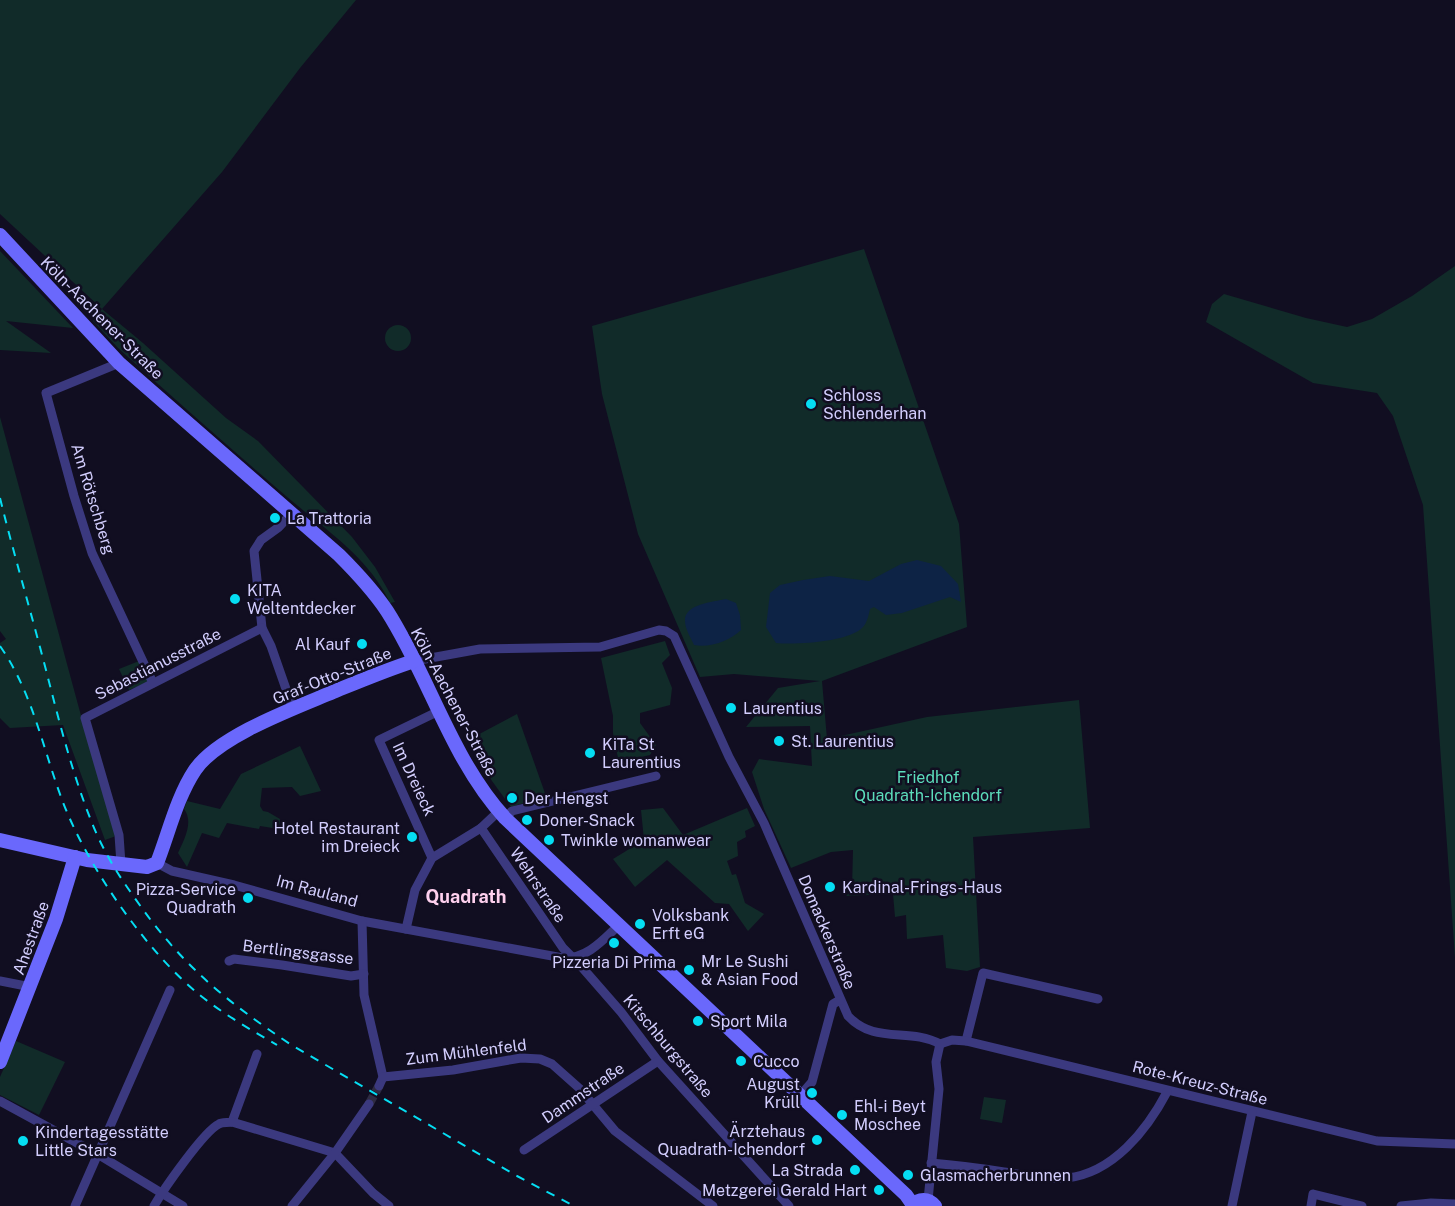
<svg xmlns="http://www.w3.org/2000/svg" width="1455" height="1206" viewBox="0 0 1455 1206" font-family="'Public Sans',sans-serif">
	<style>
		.green { fill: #112b29 }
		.water { fill: #0d2345 }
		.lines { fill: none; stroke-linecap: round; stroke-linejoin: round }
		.street-tunnel { stroke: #2e2b42; stroke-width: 9; stroke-dasharray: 9 4.5; stroke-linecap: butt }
		.street { stroke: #3b397f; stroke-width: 9 }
		.secondary { stroke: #6a68fc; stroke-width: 14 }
		.rail { stroke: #05def3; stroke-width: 2; stroke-dasharray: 9 8; stroke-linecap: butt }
		.poi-dot { fill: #05def3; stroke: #110e21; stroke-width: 2 }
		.labels { text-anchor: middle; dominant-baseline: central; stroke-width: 5; stroke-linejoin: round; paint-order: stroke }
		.street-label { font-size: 16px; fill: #d3cefe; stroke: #110e21 }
		.poi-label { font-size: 16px; fill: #d3cefe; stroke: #110e21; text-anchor: start }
		.park-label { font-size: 16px; fill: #5cdcbb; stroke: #110e21 }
		.neighbourhood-label { font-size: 18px; font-weight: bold; fill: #fed0ee; stroke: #110e21 }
	</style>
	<rect width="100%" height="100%" fill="#110e21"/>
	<!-- green -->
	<g class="green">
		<path d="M0,0H356L300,68L222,172L102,309L143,343L226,418L258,441L352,537L375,567L395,602L390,603C369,557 323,528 286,496C229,447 173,398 118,348L93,321L102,309L0,214Z"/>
		<path d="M864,249L959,524L967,627L822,681L827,739L927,717L1079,700L1090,828L973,837L980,967L967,971L946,968L943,935L907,939L906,915L895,917L893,894L846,896L852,889L853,850L831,852L791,868L764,809L752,772L759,759L812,766L810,726L746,727L778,688L820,681L734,674L700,677L638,534L602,394L592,326Z"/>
		<path d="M0,251L73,328L6,321L51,353L0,350Z"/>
		<path d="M1455,266V958L1423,505L1393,416L1377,393L1313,383L1206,322L1212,304L1224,294L1306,318L1347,327L1372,319L1412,296Z"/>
		<circle cx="398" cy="338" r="13"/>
		<path d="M0,417L83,723L116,836L105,840L63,725L10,728L0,718V643L6,639L0,631Z"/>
		<path d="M665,641L670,655L662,663L672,688L670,705L640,713V723L656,745L650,755L623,761L618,758L613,733V716L601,658Z"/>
		<path d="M139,661L149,682L129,690L119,669Z"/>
		<path d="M517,714L546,796L511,807L492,781L468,740Z"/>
		<path d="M300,746L321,791L300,796L292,787L262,788L260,806L263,811L268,812L280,819L279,829L260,826L259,829L227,823L219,838L202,833L187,867L178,853C184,840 194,822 184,809L187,801L220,809L241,774Z"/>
		<path d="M663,808L683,835L747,808L755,826L745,831L746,837L737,842L738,856L727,861L732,875L736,874L745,903L764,914L748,931L729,904L715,903L667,860L635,887L613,859L644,840L641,810Z"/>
		<path d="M16,1041L65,1062L39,1115L0,1095V1077Z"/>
		<path d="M984,1097L1006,1100L1002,1123L980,1119Z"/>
	</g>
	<!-- water -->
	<g class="water">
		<path d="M917,560L941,566L958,584L961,602L950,597L902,613L886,615L874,607L870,609C869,614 867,623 863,627C850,642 795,645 776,643L766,627L770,593L780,585L803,580L830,576L869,581L901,564Z"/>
		<path d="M726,599L736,603L740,615L741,630C730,641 710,648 694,645C691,638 685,629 685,621C684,604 713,602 726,599Z"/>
	</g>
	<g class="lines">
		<!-- street-tunnel -->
		<path class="street-tunnel" d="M369,1104L379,1086"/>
		<!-- street -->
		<g class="street">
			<path d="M119,363L46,393L74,496L92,553L153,683"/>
			<path d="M291,514L279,527L261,540L254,551L262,628L271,646L293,709"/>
			<path d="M414,661L480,649L600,647L659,630L666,631L674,636L729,757L764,823L848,1016C875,1045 909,1027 940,1044L936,1062L939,1089L928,1200"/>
			<path d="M505,818L512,811L656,776"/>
			<path d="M481,828L563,948L580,965L621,1012L658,1061L789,1206"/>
			<path d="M432,858L379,740L439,711"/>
			<path d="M157,863L172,871L234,885L362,921L563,958C587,959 603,940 619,925"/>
			<path d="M121,864L119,835L85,718L262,628"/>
			<path d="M362,921L364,995L383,1077L379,1086"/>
			<path d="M406,929L415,890L432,858L481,828L499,811"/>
			<path d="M229,961L234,959L282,965L351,976L364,974"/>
			<path d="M0,981L31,987"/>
			<path d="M966,1041L983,973L1098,999"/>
			<path d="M940,1044L952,1040L966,1041L1377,1141L1455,1144"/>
			<path d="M383,1077L453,1070L521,1058L540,1059L552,1064L579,1088L615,1131L713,1206"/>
			<path d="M800,1096L812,1082L833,1004L840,1000"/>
			<path d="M0,1101L99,1155L183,1206"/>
			<path d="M232,1122L257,1054"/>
			<path d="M524,1150L658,1061"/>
			<path d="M931,1163C955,1165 979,1168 1004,1172C1024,1175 1046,1180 1067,1178C1113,1173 1147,1130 1167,1092"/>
			<path d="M75,1206L170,990"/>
			<path d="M154,1206C163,1190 204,1131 219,1124C222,1122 228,1123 232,1122L335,1153L373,1193L389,1206"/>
			<path d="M292,1206L335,1153L369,1104"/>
			<path d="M1232,1206L1252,1112"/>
			<path d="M1311,1206L1313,1194L1362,1206"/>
			<path d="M1401,1206L1431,1203L1455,1204"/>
		</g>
		<!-- secondary -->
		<g class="secondary">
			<path d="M0,235L119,363L339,555C357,573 373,590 387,611C430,678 451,759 505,818L906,1195L913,1205"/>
			<path d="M0,840L87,860L147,867L157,863C169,832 177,797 195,770C218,736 295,708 333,692C360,681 386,670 414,661"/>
			<path d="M0,1062L56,919L75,857"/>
			<path d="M912,1206C919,1198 928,1198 935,1206"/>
		</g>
		<!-- rail -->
		<g class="rail">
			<path d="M0,498C14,555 31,612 46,670C59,721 72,773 92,823C102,848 116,872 132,894C179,963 224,1000 293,1046L517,1176L574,1206"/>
			<path d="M0,646C32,692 42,745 61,797C85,863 146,952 201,996C225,1015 251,1030 277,1045"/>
		</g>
	</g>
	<!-- markers -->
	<g class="poi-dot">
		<circle cx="811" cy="404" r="6"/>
		<circle cx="275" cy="518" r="6"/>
		<circle cx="235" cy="599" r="6"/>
		<circle cx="362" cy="644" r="6"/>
		<circle cx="731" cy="708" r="6"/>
		<circle cx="779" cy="741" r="6"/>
		<circle cx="590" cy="753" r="6"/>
		<circle cx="512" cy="798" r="6"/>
		<circle cx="527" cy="820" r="6"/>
		<circle cx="412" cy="837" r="6"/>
		<circle cx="549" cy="840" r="6"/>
		<circle cx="830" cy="887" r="6"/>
		<circle cx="248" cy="898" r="6"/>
		<circle cx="640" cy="924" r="6"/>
		<circle cx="614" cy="943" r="6"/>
		<circle cx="689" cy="970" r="6"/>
		<circle cx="698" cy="1021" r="6"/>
		<circle cx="741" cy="1061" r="6"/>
		<circle cx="812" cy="1093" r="6"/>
		<circle cx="842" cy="1115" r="6"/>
		<circle cx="817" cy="1140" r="6"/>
		<circle cx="23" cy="1141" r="6"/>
		<circle cx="855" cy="1170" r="6"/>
		<circle cx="908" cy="1175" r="6"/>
		<circle cx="879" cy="1190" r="6"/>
	</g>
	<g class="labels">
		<!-- street labels -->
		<g class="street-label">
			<text transform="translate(102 318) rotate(45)">Köln-Aachener-Straße</text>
			<text transform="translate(93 499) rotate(73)">Am Rötschberg</text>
			<text transform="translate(158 664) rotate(-27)">Sebastianusstraße</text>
			<text transform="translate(332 676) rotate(-22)">Graf-Otto-Straße</text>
			<text transform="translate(454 702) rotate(62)">Köln-Aachener-Straße</text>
			<text transform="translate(414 779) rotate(65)">Im Dreieck</text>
			<text transform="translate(538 885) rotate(56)">Wehrstraße</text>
			<text transform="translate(317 891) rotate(15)">Im Rauland</text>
			<text transform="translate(827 932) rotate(67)">Domackerstraße</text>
			<text transform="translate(31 938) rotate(-70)">Ahestraße</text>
			<text transform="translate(298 952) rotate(7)">Bertlingsgasse</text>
			<text transform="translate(668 1046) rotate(50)">Kitschburgstraße</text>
			<text transform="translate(466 1052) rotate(-7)">Zum Mühlenfeld</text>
			<text transform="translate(1200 1083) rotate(14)">Rote-Kreuz-Straße</text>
			<text transform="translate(583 1093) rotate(-34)">Dammstraße</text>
		</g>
		<!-- poi labels -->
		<g class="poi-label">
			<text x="823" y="395">Schloss<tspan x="823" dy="18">Schlenderhan</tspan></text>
			<text x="287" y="518">La Trattoria</text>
			<text x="247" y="590">KITA<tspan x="247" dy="18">Weltentdecker</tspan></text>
			<text x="350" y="644" text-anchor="end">Al Kauf</text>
			<text x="743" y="708">Laurentius</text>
			<text x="791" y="741">St. Laurentius</text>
			<text x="602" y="744">KiTa St<tspan x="602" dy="18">Laurentius</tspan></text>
			<text x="524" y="798">Der Hengst</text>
			<text x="539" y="820">Doner-Snack</text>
			<text x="400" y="828" text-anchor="end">Hotel Restaurant<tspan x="400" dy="18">im Dreieck</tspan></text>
			<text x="561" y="840">Twinkle womanwear</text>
			<text x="842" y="887">Kardinal-Frings-Haus</text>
			<text x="236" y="889" text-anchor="end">Pizza-Service<tspan x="236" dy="18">Quadrath</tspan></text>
			<text x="652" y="915">Volksbank<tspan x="652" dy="18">Erft eG</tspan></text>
			<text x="701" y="961">Mr Le Sushi<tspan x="701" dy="18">&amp; Asian Food</tspan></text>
			<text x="614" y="962" text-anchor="middle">Pizzeria Di Prima</text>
			<text x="710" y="1021">Sport Mila</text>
			<text x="753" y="1061">Cucco</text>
			<text x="800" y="1084" text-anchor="end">August<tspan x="800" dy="18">Krüll</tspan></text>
			<text x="854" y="1106">Ehl-i Beyt<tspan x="854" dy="18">Moschee</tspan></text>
			<text x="805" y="1131" text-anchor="end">Ärztehaus<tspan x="805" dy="18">Quadrath-Ichendorf</tspan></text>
			<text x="35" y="1132">Kindertagesstätte<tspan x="35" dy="18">Little Stars</tspan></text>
			<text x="843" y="1170" text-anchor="end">La Strada</text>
			<text x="920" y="1175">Glasmacherbrunnen</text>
			<text x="867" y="1190" text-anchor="end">Metzgerei Gerald Hart</text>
		</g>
		<!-- park labels -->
		<g class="park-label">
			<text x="928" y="777">Friedhof<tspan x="928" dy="18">Quadrath-Ichendorf</tspan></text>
		</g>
		<!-- neighbourhood labels -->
		<g class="neighbourhood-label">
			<text x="466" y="896">Quadrath</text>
		</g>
	</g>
</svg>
